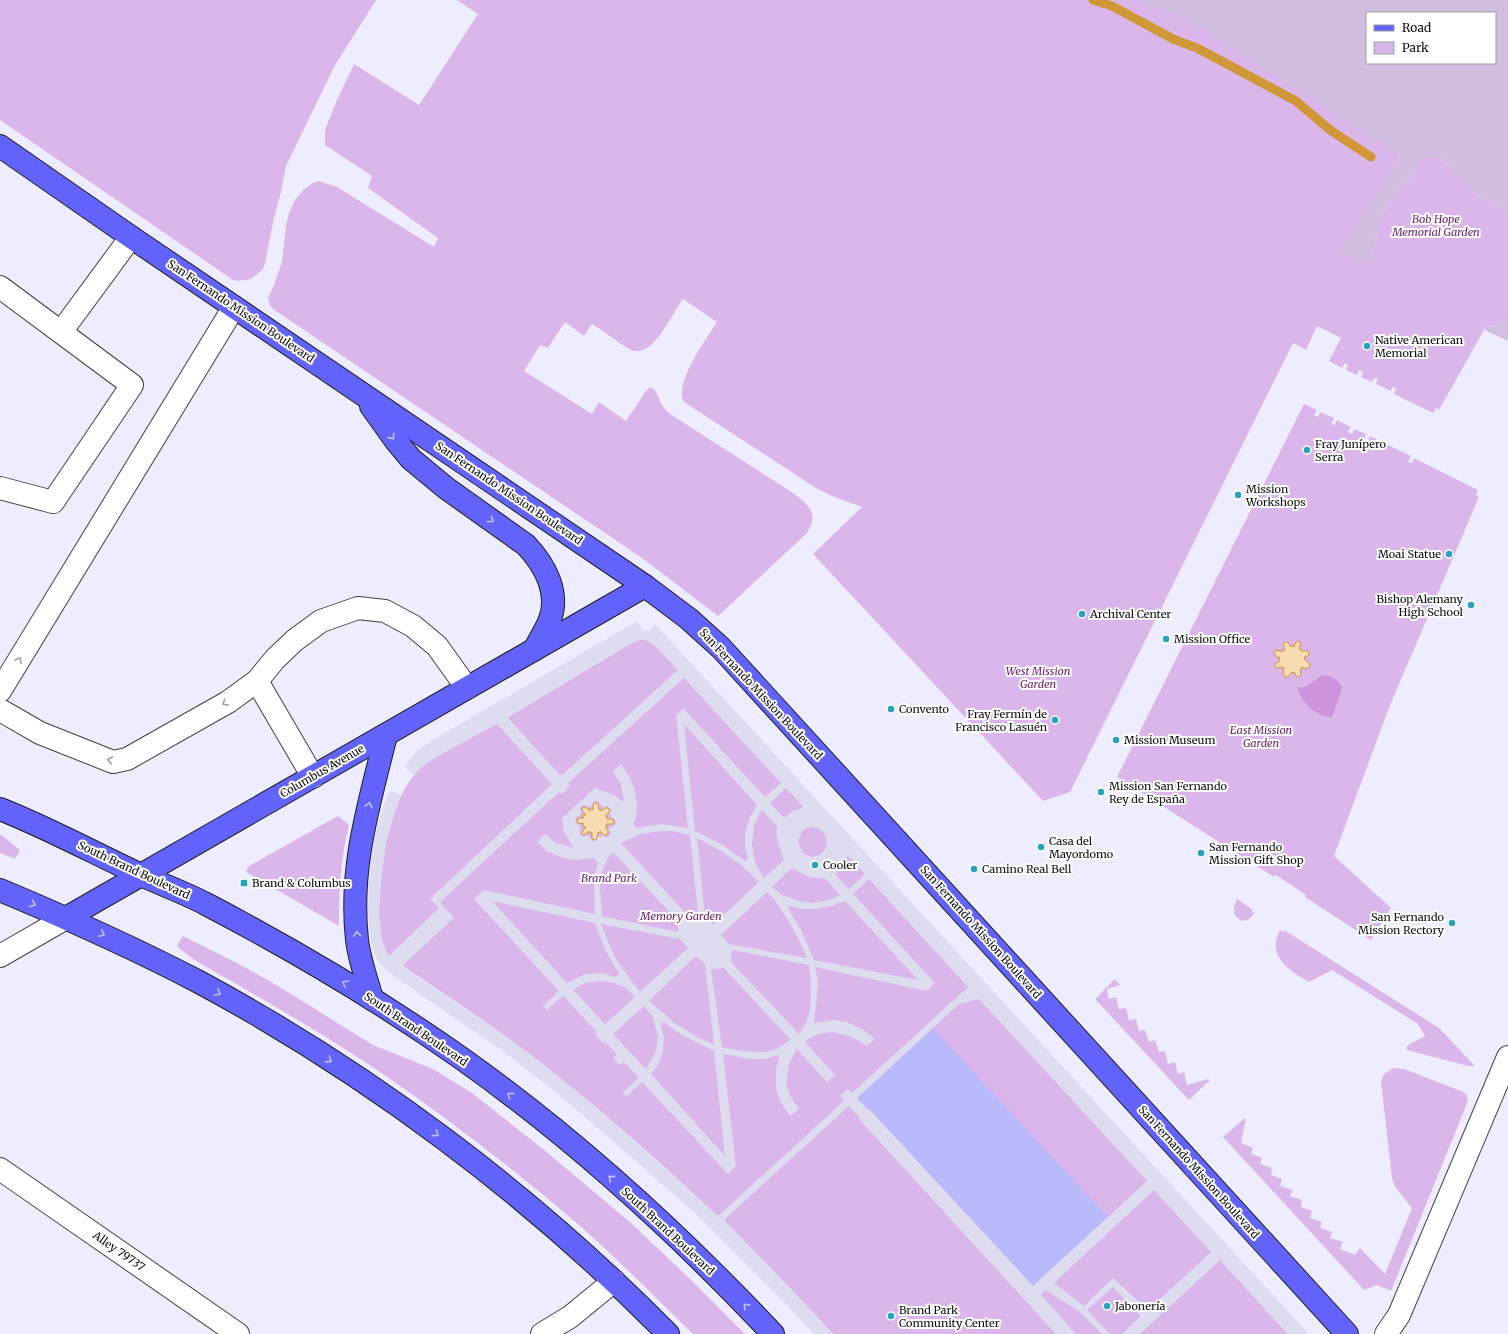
<svg xmlns="http://www.w3.org/2000/svg" width="1508" height="1334" viewBox="0 0 1508 1334" font-family="Merriweather,serif">
	<style>
		.green { fill: #dbb6ea }
		.forest { fill: #cc95db }
		.sand { fill: #bab9fb }
		.cemetery { fill: #d2bee1; fill-rule: evenodd }
		.plaza { fill: #ddddef; fill-rule: evenodd }
		.water { fill: #f7dcb1; stroke: #d09737 }
		.lines { fill: none; stroke-linecap: round; stroke-linejoin: round }
		.stream { stroke: #d09737; stroke-width: 9 }
		.minor-casing { stroke: #404040; stroke-width: 24 }
		.major-casing { stroke: #1e1e1e; stroke-width: 24 }
		.minor { stroke: #fff; stroke-width: 22 }
		.major { stroke: #6263fb; stroke-width: 22 }
		.oneway { stroke: #c0c1fd }
		.oneway2 { stroke: #9e9e9e }
		.poi-dot { fill: #23a3c0; stroke: #fff; stroke-width: 1.5 }
		.labels { text-anchor: middle; dominant-baseline: central; stroke-width: 4; stroke-linejoin: round; paint-order: stroke }
		.park-label { font-size: 11px; font-style: italic; fill: #661c64; stroke: #fff }
		.street-label { font-size: 11px; fill: #0d0d0d; stroke: #fff }
		.poi-label { font-size: 11px; fill: #0d0d0d; stroke: #fff; text-anchor: start }
	</style>
	<rect width="100%" height="100%" fill="#eeedff"/>
	<!-- green -->
	<g class="green">
		<path d="M0,0H376L334,67L286,166L281,192L274,218L265,263L263,269L251,279L238,281L233,280L0,120Z"/>
		<path d="M457,0H1136L1186,18L1399,154L1400,158L1340,252L1373,261C1375,231 1382,209 1401,186L1405,183L1413,180C1414,175 1415,169 1417,165C1423,156 1436,154 1444,161C1448,163 1449,167 1452,170C1456,176 1464,177 1469,183C1472,188 1474,195 1479,198C1489,205 1502,204 1508,215V319C1498,329 1485,327 1473,324L1484,330L1439,410L1436,408L1433,413L1394,394L1396,388L1392,387L1391,391L1376,384L1378,379L1374,378L1372,382L1361,377L1363,372L1359,370L1357,375L1346,370L1348,365L1345,363L1342,368L1329,361L1341,338L1317,326L1306,350L1293,343L1070,792L1043,801L813,554L862,507L834,497L816,488L684,402C673,384 707,338 717,322L683,299C672,312 654,359 631,350C621,345 603,330 592,324L584,336L565,322L548,348L540,345L524,371L592,414L599,402L626,421L646,391L650,387C658,391 658,397 661,404C664,408 667,411 670,414L793,493C809,505 820,514 806,534L718,616L642,558L273,309L270,305L268,298L274,285L282,262L286,225L289,213L295,200L303,190L313,183L319,181L337,187L434,247L438,238L368,188L372,176L325,145V130L336,102L354,64L419,105L478,14Z"/>
		<path d="M1304,404L1317,410L1314,415L1318,417L1320,412L1334,418L1331,424L1335,425L1337,420L1351,427L1348,432L1352,434L1354,429L1366,434L1364,440L1368,441L1370,436L1411,456L1408,462L1412,463L1414,458L1478,490L1476,495L1479,497L1390,705L1334,856L1391,908L1371,940L1305,897L1306,895L1276,875L1274,877L1117,777Z"/>
		<path d="M642,639C657,643 668,659 678,670L1288,1334H833C745,1239 651,1150 550,1070C499,1029 443,994 389,956C375,936 379,906 381,882C383,846 391,803 415,774C423,763 438,756 449,750C469,739 488,728 508,717C549,693 589,668 630,644Z"/>
		<path d="M338,816L349,825C340,861 339,890 339,926L248,873L246,871L249,866Z"/>
		<path d="M0,834L20,850L15,859L0,853Z"/>
		<path d="M1237,899L1253,910L1252,912L1255,913L1248,920L1241,921L1234,914V907Z"/>
		<path d="M1280,930L1283,932L1284,930L1439,1028L1475,1066H1468L1407,1050L1406,1048L1408,1045L1425,1036L1418,1024L1332,970L1309,982C1289,970 1266,956 1280,930Z"/>
		<path d="M183,936L239,964L278,986L373,1045L433,1069L472,1093L549,1154L632,1224L689,1278L745,1334H693C651,1293 610,1251 565,1213C503,1161 438,1111 371,1066C328,1037 284,1012 240,986C218,973 195,963 177,946Z"/>
		<path d="M1114,980H1116L1120,985L1107,989L1109,999L1116,997L1119,1009L1126,1008L1129,1020L1136,1019L1139,1031L1145,1030L1149,1042L1155,1040L1159,1052L1165,1051L1168,1064L1175,1062L1178,1074L1184,1072L1187,1085L1208,1079L1210,1080L1189,1100L1095,999Z"/>
		<path d="M1393,1068L1404,1069L1461,1091L1466,1094L1468,1101L1391,1291L1377,1285L1364,1290L1223,1137L1245,1118L1246,1119L1241,1143L1253,1148L1251,1154L1262,1158L1260,1164L1272,1168L1271,1175L1282,1179L1280,1186L1293,1190L1290,1196L1302,1200L1301,1207L1312,1211L1310,1218L1322,1222L1320,1228L1332,1232L1330,1238L1343,1242L1340,1249L1355,1255L1360,1248L1385,1274L1412,1208L1396,1188L1392,1179L1381,1081L1384,1074Z"/>
	</g>
	<!-- forest -->
	<path class="forest" d="M1323,675C1331,676 1341,680 1342,689L1332,717C1314,716 1303,704 1297,687C1310,689 1313,679 1323,675Z"/>
	<!-- sand -->
	<path class="sand" d="M933,1028L1108,1217L1033,1286L870,1110L868,1111L857,1098Z"/>
	<!-- cemetery -->
	<g class="cemetery">
		<path d="M1136,0H1508V215C1501,203 1487,205 1478,197C1468,188 1470,178 1453,174C1451,171 1450,166 1447,163C1439,155 1424,155 1418,164C1415,169 1414,174 1413,180L1405,183L1401,186C1382,209 1375,231 1373,261L1357,260L1339,252L1400,158L1398,154L1186,19ZM1367,13H1495V63H1367Z"/>
		<path d="M1508,319V341L1470,323C1483,327 1497,330 1508,319Z"/>
	</g>
	<!-- plaza -->
	<path class="plaza" d="M637,621L643,631H649L655,624L1309,1334H1288L1220,1260L1140,1334H1122L1141,1316L1113,1287L1087,1310L1110,1334H1102L1079,1311L1045,1290L1041,1295L1076,1334H1056L859,1119L860,1118L849,1106L724,1220L793,1291L833,1334H814L784,1302L697,1215L593,1124L548,1086L501,1050L395,977L379,963L373,951L370,936L368,908L369,883L372,850L378,824L383,807L390,790L401,796L394,815L386,844L381,880L379,909L381,935L386,952L389,956L439,908L430,899L552,784L496,723L428,762L414,774L404,767L417,751L431,741ZM642,639L650,642L657,648L678,670L561,776L507,717L630,644ZM684,678L781,783L765,797L683,708L676,715L688,828L661,824L637,828L633,824L636,817L637,805L634,787L629,776L621,764L613,772L621,784L624,802L614,795L595,788L562,818L564,832L574,848L556,843L545,834L537,842L547,851L563,858L576,860L594,858L598,863L595,873L594,887L595,914L484,890L474,899L559,991L543,1006L547,1010L563,996L597,1032L595,1034L603,1043L605,1042L617,1054L613,1058L620,1065L624,1062L639,1078L623,1092L626,1097L642,1082L728,1174L736,1166L723,1054L750,1059H765L778,1055L779,1058L776,1069V1089L780,1101L790,1116L799,1109L790,1096L786,1083L789,1064L797,1049L827,1082L835,1075L805,1042L808,1039L819,1034L832,1032L850,1036L867,1046L875,1039L865,1031L847,1022L835,1020L815,1023L814,1022L817,996L818,982L815,967L927,991L935,983L853,894L869,879L968,987L852,1093L848,1089L840,1096L844,1101L718,1216L601,1111L550,1070L511,1040L402,966L454,918L441,904V901L559,792L562,794L570,786L568,783ZM684,724L757,805L750,817L745,833V847L748,859L745,861L723,845L695,831ZM786,788L804,807L793,811L784,818L770,803ZM594,801H598L603,808L606,806L609,807L612,810L609,815H612L610,817L615,819L616,823L614,826L610,827L611,829H608L610,831V836L605,837L602,835L601,838L599,836L595,842L590,839V836L588,838V835L583,837L580,835V830L581,828L579,827L580,825L577,824L575,820L577,816H581L579,814L582,813L580,809L582,806L585,805L589,807V805L591,807ZM762,810L777,826L776,832L778,842L784,860L764,878L755,862L752,844L754,825ZM813,827L818,828L823,832L826,837L827,842L826,848L822,853L817,856L812,857L806,855L802,852L798,841L802,831L807,828ZM661,831H671L690,835L698,914H686L621,843L641,834ZM697,838L721,851L741,865L759,882L713,925L705,916ZM613,852L678,921V932L602,916L600,887L601,873L608,858ZM848,855L865,874L849,889L835,874L839,870ZM792,868L809,877L826,879L840,895L830,900L812,903L799,901L782,895L772,887ZM767,892L774,899L791,925L800,942L807,958L729,944L721,935ZM492,901L595,923L605,949L619,974L616,977L602,973L586,974L567,983ZM845,901L918,980L814,960L802,932L788,908L790,906L802,909H817L834,905ZM601,924L680,939L688,948L640,992L615,958ZM732,950L809,965L811,985L810,1010L805,1025L799,1034L731,962ZM696,956L705,964L714,1045L697,1037L676,1024L649,1001ZM724,968L790,1039V1040L777,1049L765,1052L741,1051L722,1047L711,969ZM602,981L614,983L624,987L635,997L605,1024L573,990L585,983ZM979,999L1147,1181L1033,1286L869,1109L868,1110L857,1098L959,1004ZM644,1006L653,1017L658,1037L656,1051L646,1069L613,1034ZM663,1022L682,1035L714,1051L725,1156L651,1074L658,1065L663,1051L664,1039L661,1024ZM1154,1190L1211,1252L1148,1310L1113,1278L1084,1306L1054,1283Z"/>
	<!-- water -->
	<g class="water">
		<path d="M1298,641L1301,643L1299,649H1301V651H1307L1309,653L1308,656L1304,657L1305,659H1304L1309,663L1310,666L1307,669L1302,667V669H1300L1301,675L1298,677L1296,676L1294,672L1293,673L1292,672L1288,677H1285L1283,673L1284,668H1283V667L1277,668L1275,667V664L1280,661L1278,659L1280,658L1276,656L1274,653L1276,650L1283,652L1282,650H1285L1283,644L1285,642H1288L1291,647L1293,645L1294,647L1296,642Z"/>
		<path d="M595,802L598,804L599,810L601,809V811L605,808H608L610,811L605,816L608,817L607,819H612L614,821L613,824H606L608,827H605L608,831V834L605,836L600,831V834L598,832L597,838L595,840L592,839V832L589,834V831L584,835L581,833L586,827L582,826L584,824L578,823L577,821L578,818H584L582,815H586L582,810V808L585,807L590,811V808L593,810V805Z"/>
	</g>
	<g class="lines">
		<!-- stream -->
		<path class="stream" d="M1093,0L1112,6L1173,39L1197,48L1296,101L1330,130L1371,157"/>
		<!-- minor casing -->
		<g class="minor-casing">
			<g id="minor">
				<path d="M0,287L132,385L53,502L0,488"/>
				<path d="M61,332L131,237"/>
				<path d="M257,681L313,777"/>
				<path d="M0,691L234,307"/>
				<path d="M0,710L40,733L113,762L127,759L228,702L257,681L275,659L295,640L321,621L358,608L385,611L413,626L437,646L467,688"/>
				<path d="M0,956L66,918"/>
				<path d="M0,1169L238,1334"/>
				<path d="M542,1334L570,1317L614,1281"/>
				<path d="M1386,1334L1399,1315L1508,1057"/>
			</g>
		</g>
		<!-- major casing -->
		<g class="major-casing">
			<g id="major">
				<path d="M0,146L131,237L645,586L689,619L721,648L1347,1334"/>
				<path d="M371,406L396,441L411,459L446,488L526,545C545,565 561,594 549,622C545,631 539,641 534,650"/>
				<path d="M0,809C48,828 94,853 141,875C163,885 185,893 206,904C294,950 380,1001 461,1058C574,1138 678,1233 773,1334"/>
				<path d="M0,890C67,918 134,948 199,982C370,1074 531,1195 668,1334"/>
				<path d="M66,918L645,586"/>
				<path d="M372,999C367,981 359,958 357,940C349,867 369,805 386,735"/>
			</g>
		</g>
		<!-- minor -->
		<use href="#minor" class="minor"/>
		<!-- major -->
		<use href="#major" class="major"/>
	</g>
	<!-- one-way arrows -->
	<defs><path id="oneway-chevron" d="M-2-3.5L2.5 0L-2 3.5" fill="none" stroke-width="1.6" stroke-linecap="round" stroke-linejoin="round"/></defs>
	<g class="oneway">
		<use href="#oneway-chevron" transform="translate(392 437) rotate(55)"/>
		<use href="#oneway-chevron" transform="translate(491 520) rotate(36)"/>
		<use href="#oneway-chevron" transform="translate(369 805) rotate(-77)"/>
		<use href="#oneway-chevron" transform="translate(33 904) rotate(23)"/>
		<use href="#oneway-chevron" transform="translate(102 934) rotate(25)"/>
		<use href="#oneway-chevron" transform="translate(357 934) rotate(-93)"/>
		<use href="#oneway-chevron" transform="translate(345 983) rotate(-149)"/>
		<use href="#oneway-chevron" transform="translate(218 993) rotate(30)"/>
		<use href="#oneway-chevron" transform="translate(329 1060) rotate(33)"/>
		<use href="#oneway-chevron" transform="translate(510 1095) rotate(-143)"/>
		<use href="#oneway-chevron" transform="translate(436 1134) rotate(37)"/>
		<use href="#oneway-chevron" transform="translate(611 1178) rotate(-140)"/>
		<use href="#oneway-chevron" transform="translate(746 1306) rotate(-134)"/>
	</g>
	<g class="oneway2">
		<use href="#oneway-chevron" transform="translate(19 660) rotate(-59)"/>
		<use href="#oneway-chevron" transform="translate(225 703) rotate(149)"/>
		<use href="#oneway-chevron" transform="translate(110 760) rotate(-167)"/>
	</g>
	<!-- markers -->
	<g class="poi-dot">
		<circle cx="1367" cy="346" r="4"/>
		<circle cx="1307" cy="450" r="4"/>
		<circle cx="1238" cy="495" r="4"/>
		<circle cx="1449" cy="554" r="4"/>
		<circle cx="1471" cy="605" r="4"/>
		<circle cx="1082" cy="614" r="4"/>
		<circle cx="1166" cy="639" r="4"/>
		<circle cx="891" cy="709" r="4"/>
		<circle cx="1055" cy="720" r="4"/>
		<circle cx="1116" cy="740" r="4"/>
		<circle cx="1101" cy="792" r="4"/>
		<circle cx="1041" cy="847" r="4"/>
		<circle cx="1201" cy="853" r="4"/>
		<circle cx="815" cy="865" r="4"/>
		<circle cx="974" cy="869" r="4"/>
		<rect x="240" y="879" width="8" height="8" rx="2"/>
		<circle cx="1452" cy="923" r="4"/>
		<circle cx="1107" cy="1306" r="4"/>
		<circle cx="891" cy="1316" r="4"/>
	</g>
	<g class="labels">
		<!-- park labels -->
		<g class="park-label">
			<text x="1436" y="219">Bob Hope<tspan x="1436" dy="13">Memorial Garden</tspan></text>
			<text x="1038" y="671">West Mission<tspan x="1038" dy="13">Garden</tspan></text>
			<text x="1261" y="730">East Mission<tspan x="1261" dy="13">Garden</tspan></text>
			<text x="609" y="878">Brand Park</text>
			<text x="681" y="916">Memory Garden</text>
		</g>
		<!-- street labels -->
		<g class="street-label">
			<text transform="translate(241 311) rotate(34)">San Fernando Mission Boulevard</text>
			<text transform="translate(509 493) rotate(34)">San Fernando Mission Boulevard</text>
			<text transform="translate(761 694) rotate(47)">San Fernando Mission Boulevard</text>
			<text transform="translate(322 771) rotate(-30)">Columbus Avenue</text>
			<text transform="translate(134 870) rotate(25)">South Brand Boulevard</text>
			<text transform="translate(981 932) rotate(48)">San Fernando Mission Boulevard</text>
			<text transform="translate(416 1029) rotate(34)">South Brand Boulevard</text>
			<text transform="translate(1199 1172) rotate(48)">San Fernando Mission Boulevard</text>
			<text transform="translate(668 1231) rotate(43)">South Brand Boulevard</text>
			<text transform="translate(119 1251) rotate(35)">Alley 79737</text>
		</g>
		<!-- poi labels -->
		<g class="poi-label">
			<text x="1375" y="340">Native American<tspan x="1375" dy="13">Memorial</tspan></text>
			<text x="1315" y="444">Fray Junípero<tspan x="1315" dy="13">Serra</tspan></text>
			<text x="1246" y="489">Mission<tspan x="1246" dy="13">Workshops</tspan></text>
			<text x="1441" y="554" text-anchor="end">Moai Statue</text>
			<text x="1463" y="599" text-anchor="end">Bishop Alemany<tspan x="1463" dy="13">High School</tspan></text>
			<text x="1090" y="614">Archival Center</text>
			<text x="1174" y="639">Mission Office</text>
			<text x="899" y="709">Convento</text>
			<text x="1047" y="714" text-anchor="end">Fray Fermín de<tspan x="1047" dy="13">Francisco Lasuén</tspan></text>
			<text x="1124" y="740">Mission Museum</text>
			<text x="1109" y="786">Mission San Fernando<tspan x="1109" dy="13">Rey de España</tspan></text>
			<text x="1049" y="841">Casa del<tspan x="1049" dy="13">Mayordomo</tspan></text>
			<text x="1209" y="847">San Fernando<tspan x="1209" dy="13">Mission Gift Shop</tspan></text>
			<text x="823" y="865">Cooler</text>
			<text x="982" y="869">Camino Real Bell</text>
			<text x="252" y="883">Brand &amp; Columbus</text>
			<text x="1444" y="917" text-anchor="end">San Fernando<tspan x="1444" dy="13">Mission Rectory</tspan></text>
			<text x="1115" y="1306">Jabonería</text>
			<text x="899" y="1310">Brand Park<tspan x="899" dy="13">Community Center</tspan></text>
		</g>
	</g>
	<!-- legend -->
	<rect x="1366" y="12" width="130" height="52" fill="#ffffff" stroke="#9e9e9e"/>
	<rect x="1374" y="25" width="20" height="6" fill="#6263fb" stroke="#9e9e9e"/>
	<text x="1402" y="32" font-size="12" fill="#0d0d0d">Road</text>
	<rect x="1374" y="42" width="20" height="12" fill="#dbb6ea" stroke="#9e9e9e"/>
	<text x="1402" y="52" font-size="12" fill="#0d0d0d">Park</text>
</svg>
